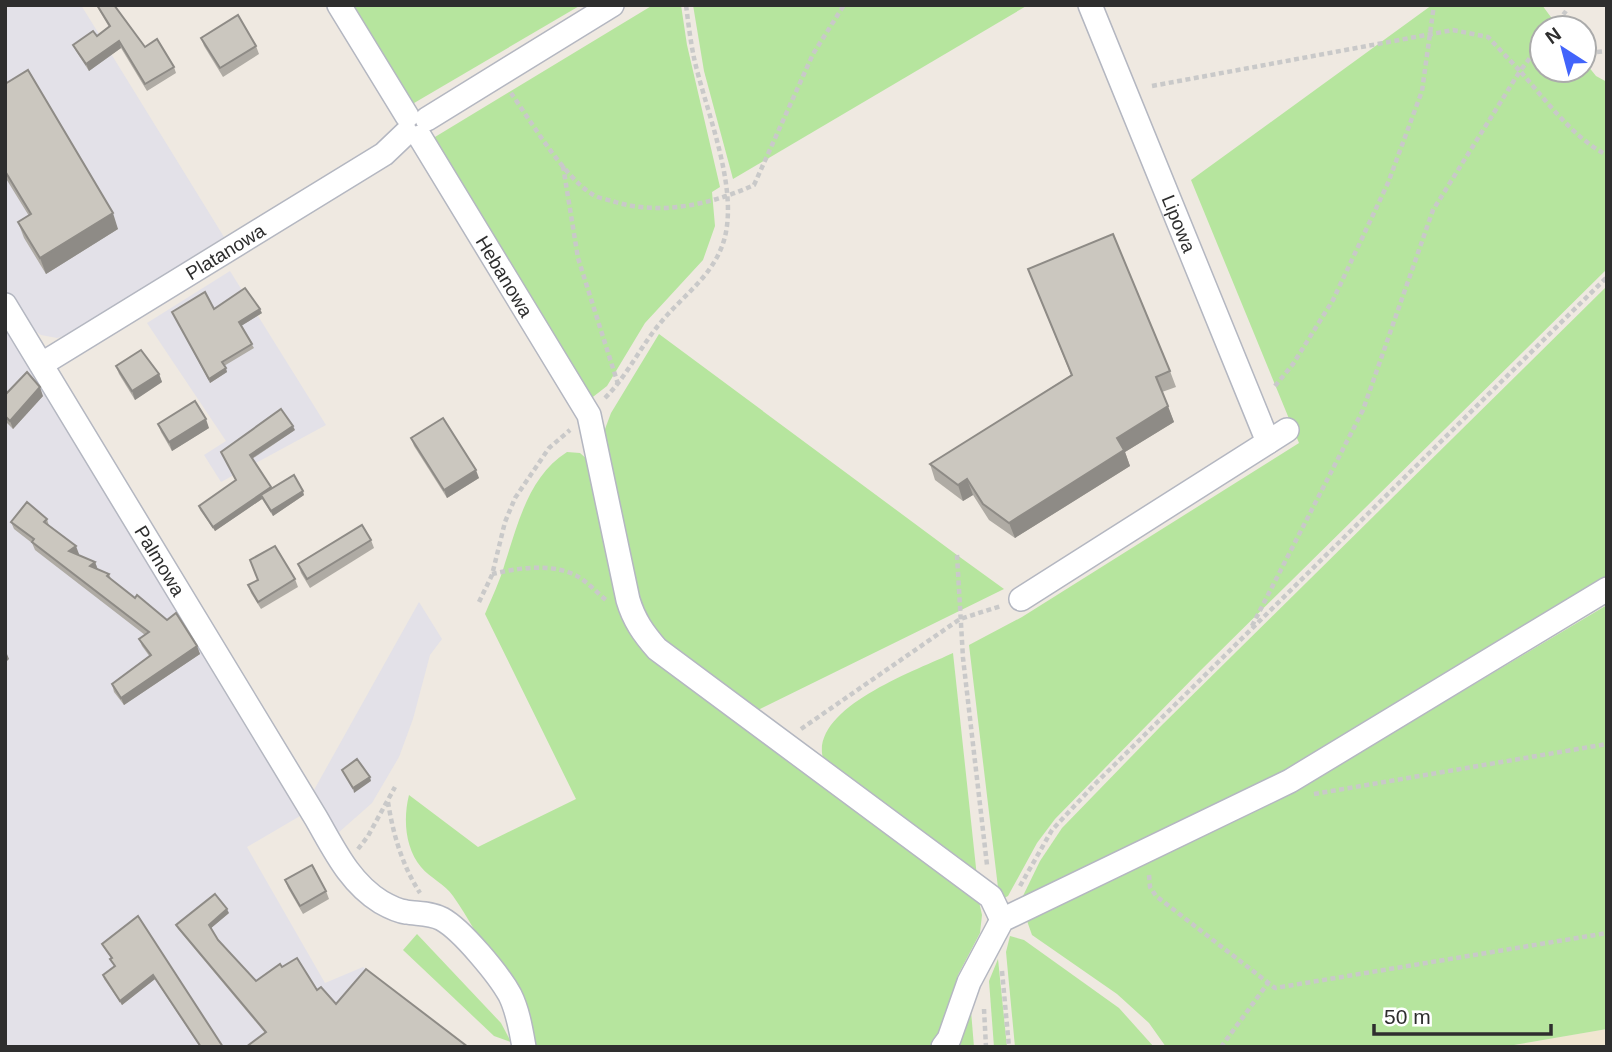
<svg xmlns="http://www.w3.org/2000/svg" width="1612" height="1052" viewBox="0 0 1612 1052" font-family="Arial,sans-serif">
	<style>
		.industrial { fill: #e3e1e8 }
		.education { fill: #f0e6d1 }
		.green { fill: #b6e59e }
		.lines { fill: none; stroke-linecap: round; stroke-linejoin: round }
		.minor-casing { stroke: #b4b7c1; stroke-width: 26 }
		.path { stroke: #c9c9c9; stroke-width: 4.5; stroke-dasharray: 5 3.5; stroke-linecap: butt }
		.minor { stroke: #fff; stroke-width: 23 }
		.wall { fill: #afaba4 }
		.shaded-wall { fill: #8e8b86 }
		.building { fill: #cbc7bf; stroke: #8e8b86; stroke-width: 2 }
		.labels { text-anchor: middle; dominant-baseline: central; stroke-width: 6; stroke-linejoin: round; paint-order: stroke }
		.street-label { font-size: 19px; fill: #2e2e2e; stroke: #fff }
	</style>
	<rect width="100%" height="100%" fill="#efe9e1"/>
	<!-- industrial -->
	<g class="industrial">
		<path d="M5,5H81L224,237L71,334L57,338L41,335L26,324L5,289Z"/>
		<path d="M230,271L326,425L221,482L204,455L226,441L147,323Z"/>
		<path d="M11,330L46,396L300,816L247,847L325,983L363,967L468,1047H5V335Z"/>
		<path d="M419,602L442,639L430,655L413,719L399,757L372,803L338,833L314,790Z"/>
	</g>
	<!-- education -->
	<path class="education" d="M1607,1029V1047H1502Z"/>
	<!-- green -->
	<g class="green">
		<path d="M348,5H581L409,106Z"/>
		<path d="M653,5H681L687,45L720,187L712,192L715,226L703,260L645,323L607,386L589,400L430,140Z"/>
		<path d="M693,5H1028L733,179L704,71Z"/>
		<path d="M1432,5H1542L1559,28H1542V70H1584V61L1596,76L1607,82V269L1201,670L1055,819L1037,843L1008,896L1002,899L999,896L969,645L1022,617L1299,443L1191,180Z"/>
		<path d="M1607,286V579L1289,776L1021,900L1040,861L1062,828L1161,726Z"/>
		<path d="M659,334L957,555L1004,589L756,711L664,647L639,610L602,437L611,413Z"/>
		<path d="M567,452L580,453L588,460L624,618L978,897L982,915L980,933L958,975L947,1017L932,1047H536C531,1014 512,987 494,960C479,940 468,917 453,896C445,884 430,878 421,867C405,848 403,819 409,795L478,847L576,799L485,614C492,597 500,581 505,563C518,523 529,476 567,452Z"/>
		<path d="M1607,605V1029L1502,1047H1166L1149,1023L1117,994L1032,935L1026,918L1295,791Z"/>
		<path d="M953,653L977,877L960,858L827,768C826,763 822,757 822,753C818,705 917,670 953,653Z"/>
		<path d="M417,934L501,1023L511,1042L494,1036L403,950Z"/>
		<path d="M1010,936L1024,940L1119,1008L1154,1047H1015L1006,952Z"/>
		<path d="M998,959L1007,1047H994L989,981Z"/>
		<path d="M971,1011L974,1047H949Z"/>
	</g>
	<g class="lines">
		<!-- minor casing -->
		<g class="minor-casing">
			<g id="minor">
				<path d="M339,5L407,116"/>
				<path id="s1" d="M1090,5L1268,442"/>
				<path d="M427,119L612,5"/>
				<path id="s2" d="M420,137L589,415L628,600C634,620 643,633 657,649L991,897L1002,920"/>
				<path id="s3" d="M5,305L316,818C334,849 349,882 381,902C388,906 398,911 406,912C418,914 431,913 442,919C462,930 499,975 510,995C518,1011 521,1030 524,1047"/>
				<path id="s4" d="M42,364L384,154L406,133"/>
				<path d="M1021,599L1287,430"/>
				<path d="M943,1047L949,1039L969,982L1002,920L1290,781L1607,589"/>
			</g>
		</g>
		<!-- path -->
		<g class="path">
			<path d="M1553,28L1566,11"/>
			<path d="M1597,52L1607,51"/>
			<path d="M1152,86L1453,30L1488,37L1520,71L1542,42"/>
			<path d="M511,93C530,120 564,177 592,194C597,198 606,199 612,201C659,216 710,205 754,185L813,54L844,5"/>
			<path d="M563,166L578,258L618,384"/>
			<path d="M1275,386L1293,364L1333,300L1388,183L1422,91L1434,5"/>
			<path d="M605,398C628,375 641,345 662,321C682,297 707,280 720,251C745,197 704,109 693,53C690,37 688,21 686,5"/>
			<path d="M957,555L963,658L987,865"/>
			<path d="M492,574C518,568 550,563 575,575C586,580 596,592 606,600"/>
			<path d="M479,602L492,575L505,522L515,498L549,448L570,430"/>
			<path d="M1252,626L1363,410L1433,210L1520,71C1544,98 1574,139 1607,155"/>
			<path d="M801,729L960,619L1001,606"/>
			<path d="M1314,794L1607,744"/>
			<path d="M388,802C393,834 402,865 420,893"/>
			<path d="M358,849L368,836L395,787"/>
			<path d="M1149,875L1150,887L1156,896L1275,988L1607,933"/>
			<path d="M1020,886L1052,830L1094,785L1607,277"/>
			<path d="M1002,971L1009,1047"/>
			<path d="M984,1009L986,1047"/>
			<path d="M1221,1047L1268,983"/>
		</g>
		<!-- minor -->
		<use href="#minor" class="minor"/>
	</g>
	<!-- wall -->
	<g class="wall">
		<path d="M96,5H114L145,47L174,67L176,73L147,91L121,48L89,71L76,51L73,45L97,36L109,27Z"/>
		<path d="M201,38L256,46L259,54L223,77L204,46Z"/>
		<path d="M5,84L118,229L46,274L24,238L18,222L29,216L5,177Z"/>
		<path d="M1028,269L1170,371L1176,387L1162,392L1174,422L1125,452L1130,466L1015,538L989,520L973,495L963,501L935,480L930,464L1071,375Z"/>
		<path d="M172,312L262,313L241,326L254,348L224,366L227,372L210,383Z"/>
		<path d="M116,366L159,374L162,382L135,400L119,374Z"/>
		<path d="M5,395L43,396L13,429L5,421Z"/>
		<path d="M158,424L209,428L172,451L161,432Z"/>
		<path d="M295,430L252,459L272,489L304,495L273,516L262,499L215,531L200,510L199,506L236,480L221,452Z"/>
		<path d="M411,438L479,478L447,498L414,446Z"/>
		<path d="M47,519L49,526L79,554L78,555L95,562L98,570L109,574L111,579L197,646L200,654L124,705L114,692L112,684L150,657L142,646L139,639L145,635L35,550L32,543L14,529L11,522Z"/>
		<path d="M371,540L374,548L310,588L301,573L298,564Z"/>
		<path d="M295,579L298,587L261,609L251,593L248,585Z"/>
		<path d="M285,880L326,891L329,899L303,914L288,888Z"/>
		<path d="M229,913L211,928L218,940L256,981L282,967L336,1004L265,1033L178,929L176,925Z"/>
		<path d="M138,916L223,1047H200L155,979L122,1005L104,979L103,975L114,966L110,959L111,958L104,948L102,944Z"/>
	</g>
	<!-- shaded-wall -->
	<g class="shaded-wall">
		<path d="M119,41L121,48L89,71L86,64Z"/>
		<path d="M113,213L118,229L46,274L40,258Z"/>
		<path d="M260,309L262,313L241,326L239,322Z"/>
		<path d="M226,368L227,372L210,383L209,379Z"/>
		<path d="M159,374L162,382L135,400L132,391Z"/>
		<path d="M40,387L43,396L13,429L10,421Z"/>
		<path d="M1168,406L1174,422L1125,452L1130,466L1015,538L1009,523L1117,438Z"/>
		<path d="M206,419L209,428L172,451L169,442Z"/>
		<path d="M293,426L295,430L251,459L250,455Z"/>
		<path d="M476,470L479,478L447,498L444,490Z"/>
		<path d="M967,479L973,495L963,501L958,485Z"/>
		<path d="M271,487L273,491L261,495L262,499L215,531L213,527Z"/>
		<path d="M303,491L304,495L273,516L271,511Z"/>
		<path d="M76,546L79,554L72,559L69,551Z"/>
		<path d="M95,562L98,570L90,566Z"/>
		<path d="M197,646L200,654L124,705L121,698Z"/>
		<path d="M5,649L9,659L5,663Z"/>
		<path d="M370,777L371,781L354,793L353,788Z"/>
		<path d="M227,909L229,913L210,929L209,925Z"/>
		<path d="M153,975L155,979L122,1005L120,1001Z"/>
	</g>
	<!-- building -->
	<g class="building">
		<path d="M97,5H114L145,47L157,39L174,67L145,84L119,41L86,64L73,45L93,31L97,36L110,26Z"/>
		<path d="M238,15L256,46L220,68L201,38Z"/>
		<path d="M28,70L113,213L40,258L18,222L31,214L5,171V84Z"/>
		<path d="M1113,234L1170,371L1156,377L1168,406L1117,438L1124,450L1009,523L983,504L967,479L958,485L930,464L1072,375L1028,269Z"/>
		<path d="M245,288L260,309L239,322L252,344L222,362L226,368L209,379L172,312L205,292L214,309Z"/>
		<path d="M141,350L159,374L132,391L116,366Z"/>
		<path d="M27,372L40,387L10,421L5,416V395Z"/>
		<path d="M195,401L206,419L169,442L158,424Z"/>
		<path d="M281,409L293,426L250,455L271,487L213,527L199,506L236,480L221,452Z"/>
		<path d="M443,418L476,470L444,490L411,438Z"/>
		<path d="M294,475L303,491L271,511L261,495Z"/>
		<path d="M27,502L47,519L44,522L76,546L69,551L95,562L90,566L109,574L107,576L135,598L137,595L167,620L176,613L197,646L121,698L112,684L151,655L139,639L149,632L32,542L34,539L11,522Z"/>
		<path d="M362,525L371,540L307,579L298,564Z"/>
		<path d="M275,546L295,579L258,602L248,585L258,580L250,560Z"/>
		<path d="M357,759L370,777L353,788L342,770Z"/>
		<path d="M312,865L326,891L300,906L285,880Z"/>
		<path d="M215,894L227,909L209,925L218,940L256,981L280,964L282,967L297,958L317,990L321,987L336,1004L366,969L468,1047H246L266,1032L176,925Z"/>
		<path d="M138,916L223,1047H201L153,975L120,1001L103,975L115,966L110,959L112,958L102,944Z"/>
	</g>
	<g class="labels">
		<!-- street labels -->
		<g class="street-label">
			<text stroke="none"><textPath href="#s1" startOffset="236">Lipowa</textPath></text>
			<text stroke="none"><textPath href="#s4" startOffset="215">Platanowa</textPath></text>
			<text stroke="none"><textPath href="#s2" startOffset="163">Hebanowa</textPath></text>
			<text stroke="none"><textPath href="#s3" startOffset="299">Palmowa</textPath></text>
		</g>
	</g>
	<!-- border -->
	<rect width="1612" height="1052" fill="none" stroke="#2e2e2e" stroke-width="14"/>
	<!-- north arrow -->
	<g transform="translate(1563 49) rotate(324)"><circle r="33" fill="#ffffff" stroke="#ababab" stroke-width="2"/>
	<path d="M0-5L12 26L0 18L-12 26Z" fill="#4264fb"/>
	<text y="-10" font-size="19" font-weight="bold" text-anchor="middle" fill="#2e2e2e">N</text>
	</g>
	<!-- scale -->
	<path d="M1374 1024v10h177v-10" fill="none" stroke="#2e2e2e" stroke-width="3.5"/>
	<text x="1384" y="1024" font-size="21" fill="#2e2e2e" stroke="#ffffff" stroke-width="5" paint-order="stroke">50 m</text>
</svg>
